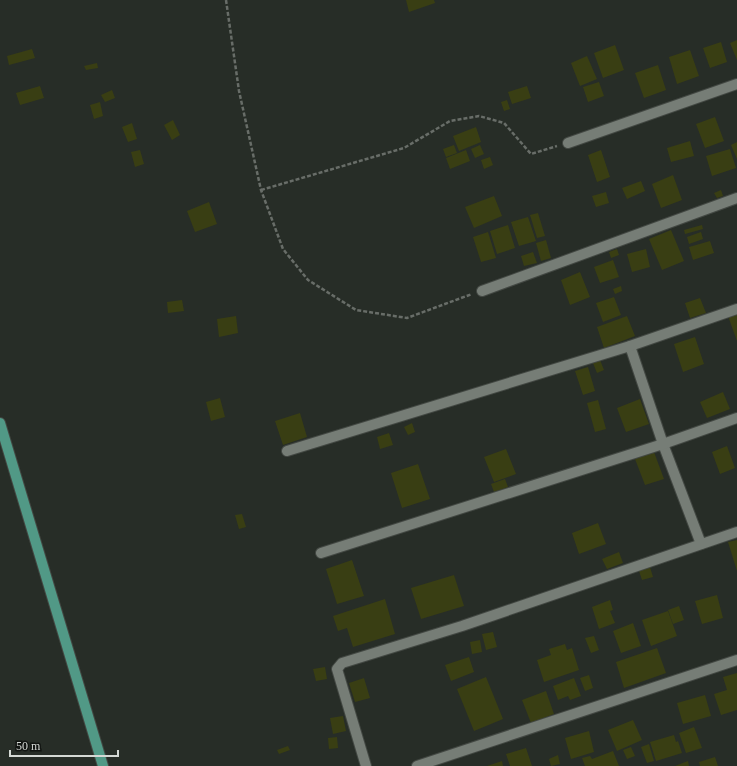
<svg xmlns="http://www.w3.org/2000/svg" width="737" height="766" viewBox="0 0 737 766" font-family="Georgia,serif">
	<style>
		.building { fill: #393e13 }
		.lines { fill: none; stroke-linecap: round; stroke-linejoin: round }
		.minor-casing { stroke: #434843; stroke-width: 12 }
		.major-casing { stroke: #434843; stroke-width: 12 }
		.path { stroke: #686d68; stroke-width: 2.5; stroke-dasharray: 4 2; stroke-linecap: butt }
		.minor { stroke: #767d76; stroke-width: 10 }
		.major { stroke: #519986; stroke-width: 10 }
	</style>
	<rect width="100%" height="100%" fill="#272d27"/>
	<!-- building -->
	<g class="building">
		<path d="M406,0H434L435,3L409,12Z"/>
		<path d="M737,40V60L730,43Z"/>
		<path d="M721,42L727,62L710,68L703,48Z"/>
		<path d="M615,45L624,70L603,78L594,53Z"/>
		<path d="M32,49L35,58L9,65L7,56Z"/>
		<path d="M690,50L699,76L677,84L669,57Z"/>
		<path d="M587,56L597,79L580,86L571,63Z"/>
		<path d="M97,63L98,68L86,70L84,66Z"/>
		<path d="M658,65L666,90L644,98L635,73Z"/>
		<path d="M599,82L604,96L588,102L583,87Z"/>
		<path d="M40,86L44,98L20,105L16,93Z"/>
		<path d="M527,86L531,98L512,104L508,92Z"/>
		<path d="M112,90L115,98L105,102L101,95Z"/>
		<path d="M507,100L510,109L504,111L501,102Z"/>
		<path d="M100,102L103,116L94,119L90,105Z"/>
		<path d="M715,117L724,141L705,148L696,124Z"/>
		<path d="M173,120L180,135L172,140L164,125Z"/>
		<path d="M132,123L137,139L128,142L122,127Z"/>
		<path d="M476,127L481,142L459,151L453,136Z"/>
		<path d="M690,141L694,156L671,162L667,148Z"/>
		<path d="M737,142V159L731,145Z"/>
		<path d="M454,145L457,153L446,157L443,149Z"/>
		<path d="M480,145L484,154L475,158L471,149Z"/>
		<path d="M730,149L736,168L712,176L706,156Z"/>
		<path d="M140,150L144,164L135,167L131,152Z"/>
		<path d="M466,150L470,161L450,169L446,158Z"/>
		<path d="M601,150L610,177L597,182L588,155Z"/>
		<path d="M490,157L493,165L484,169L481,160Z"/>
		<path d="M673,175L682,200L661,208L652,184Z"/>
		<path d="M641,181L645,191L627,199L622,188Z"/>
		<path d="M721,190L723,196L717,198L714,193Z"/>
		<path d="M606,192L609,203L596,207L592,196Z"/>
		<path d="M494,196L502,216L474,228L465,207Z"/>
		<path d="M209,202L217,224L195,232L187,211Z"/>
		<path d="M538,213L545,236L537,238L530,215Z"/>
		<path d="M528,217L536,241L519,246L511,222Z"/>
		<path d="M508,225L515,248L497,254L490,231Z"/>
		<path d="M702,225L703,229L685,234L684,230Z"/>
		<path d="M671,230L684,261L662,270L649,239Z"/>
		<path d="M488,232L496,258L481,262L473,237Z"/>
		<path d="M701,232L703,239L689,244L687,237Z"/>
		<path d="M546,240L551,258L541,261L536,243Z"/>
		<path d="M710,241L714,253L693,260L689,247Z"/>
		<path d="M617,249L619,255L611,258L609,252Z"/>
		<path d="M646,249L650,267L632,272L627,254Z"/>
		<path d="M533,252L537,263L524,266L521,256Z"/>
		<path d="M613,260L619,277L600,283L594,267Z"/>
		<path d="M580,272L590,297L570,305L561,280Z"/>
		<path d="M621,286L622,291L615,294L613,289Z"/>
		<path d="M614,297L621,315L603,322L596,303Z"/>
		<path d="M700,298L706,313L690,318L685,303Z"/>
		<path d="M182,300L184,311L168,313L167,302Z"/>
		<path d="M737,312V341L728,316Z"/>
		<path d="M236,316L238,333L219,337L217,319Z"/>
		<path d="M627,316L635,336L604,348L597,327Z"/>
		<path d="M695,337L704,364L683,372L674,344Z"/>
		<path d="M600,360L604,370L597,373L593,363Z"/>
		<path d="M588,367L595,391L583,395L575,371Z"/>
		<path d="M723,392L730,409L707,418L700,402Z"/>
		<path d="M220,398L225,417L211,421L206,402Z"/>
		<path d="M640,399L649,424L626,432L617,408Z"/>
		<path d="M598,400L606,429L595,432L587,403Z"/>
		<path d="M300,413L307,437L283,445L275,421Z"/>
		<path d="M412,423L415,432L408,435L404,427Z"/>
		<path d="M389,433L393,445L380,449L377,437Z"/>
		<path d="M727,446L735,468L720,474L712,452Z"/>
		<path d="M506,449L516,474L494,482L484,457Z"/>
		<path d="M654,452L664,479L645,485L635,459Z"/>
		<path d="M418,464L430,499L402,508L391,473Z"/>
		<path d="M505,479L508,487L494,492L491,484Z"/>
		<path d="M242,514L246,527L239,529L235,515Z"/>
		<path d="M598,523L606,544L579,554L572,533Z"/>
		<path d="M737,540V571L728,542Z"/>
		<path d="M619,552L623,563L607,569L602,559Z"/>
		<path d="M352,560L364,596L337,604L326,569Z"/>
		<path d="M650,567L653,577L642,580L639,571Z"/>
		<path d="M454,575L464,606L421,619L411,588Z"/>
		<path d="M717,595L723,618L702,624L695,601Z"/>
		<path d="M385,599L395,634L353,647L347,628L338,631L333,616Z"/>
		<path d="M610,600L613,610L610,611L615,623L599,629L592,607Z"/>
		<path d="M679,606L684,620L673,624L668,610Z"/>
		<path d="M668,611L677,636L651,646L642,620Z"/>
		<path d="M633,623L641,646L621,653L613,631Z"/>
		<path d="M493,632L497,647L486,650L482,634Z"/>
		<path d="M594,636L599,650L591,653L585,638Z"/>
		<path d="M480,640L482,652L472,654L470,642Z"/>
		<path d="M565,644L567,650L572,648L579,670L544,682L537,660L551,655L549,649Z"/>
		<path d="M657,648L666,673L624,688L616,662Z"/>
		<path d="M469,657L474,672L451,681L445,665Z"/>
		<path d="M325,667L327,679L316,681L313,669Z"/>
		<path d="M737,673V710L721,715L714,694L727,690L723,677Z"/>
		<path d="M589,675L593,688L585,691L580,678Z"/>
		<path d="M486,677L503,719L474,731L457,689Z"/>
		<path d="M364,678L370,698L355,702L349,683Z"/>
		<path d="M574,678L581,696L570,700L568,696L558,700L553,686Z"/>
		<path d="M546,691L554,714L531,723L522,700Z"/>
		<path d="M705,695L711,716L683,724L677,703Z"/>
		<path d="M343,716L346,731L333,734L330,718Z"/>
		<path d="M633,720L642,740L617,751L608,730Z"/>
		<path d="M694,727L702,748L686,753L679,733Z"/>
		<path d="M589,731L594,752L571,759L565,738Z"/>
		<path d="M674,735L676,742L678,741L682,753L656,761L650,742Z"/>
		<path d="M337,737L338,748L329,749L328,738Z"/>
		<path d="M649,744L654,761L647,763L641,747Z"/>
		<path d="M288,746L290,750L279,754L277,750Z"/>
		<path d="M631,747L635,756L627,759L623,750Z"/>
		<path d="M526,748L532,766H510L506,754Z"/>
		<path d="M613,751L619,766H585L582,758L590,756L592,759Z"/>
		<path d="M558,755L560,764L551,766L549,759Z"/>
		<path d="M715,757L718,766H700L699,762Z"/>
		<path d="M502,761L503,766H487Z"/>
		<path d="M688,761L689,766H675Z"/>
	</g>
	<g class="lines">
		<!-- minor casing -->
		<g class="minor-casing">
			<g id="minor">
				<path d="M568,143L737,84"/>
				<path d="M482,291L737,198"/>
				<path d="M630,346L663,444L701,544"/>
				<path d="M287,451L630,346L737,309"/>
				<path d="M321,553L663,444L737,418"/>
				<path d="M366,766L337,669L342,663L462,626L737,532"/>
				<path d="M417,766L737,660"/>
			</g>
		</g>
		<!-- major casing -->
		<g class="major-casing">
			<path id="major" d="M0,423L103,766"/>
		</g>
		<!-- path -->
		<g class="path">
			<path d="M226,0L239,91L261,190L283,249L308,280L356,310L407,318L472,294"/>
			<path d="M261,190L404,148L450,121L479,116L504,123L531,154L557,146"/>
		</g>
		<!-- minor -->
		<use href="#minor" class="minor"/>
		<!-- major -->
		<use href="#major" class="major"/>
	</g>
	<!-- scale -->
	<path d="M10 750v6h108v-6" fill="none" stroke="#d5d9d5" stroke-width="2"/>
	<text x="16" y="750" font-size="12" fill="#d5d9d5" stroke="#121512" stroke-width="3" paint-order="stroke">50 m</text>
</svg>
